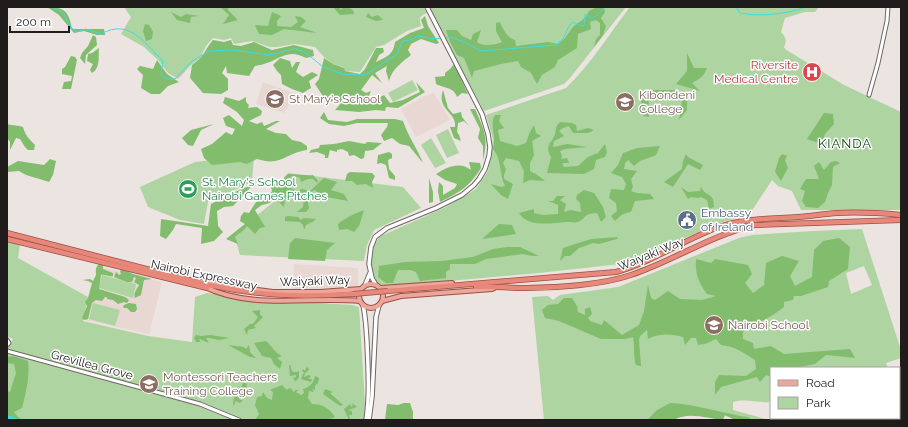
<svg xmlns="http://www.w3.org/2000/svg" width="908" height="427" viewBox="0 0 908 427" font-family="Raleway,sans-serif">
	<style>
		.built { fill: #e8d7d2 }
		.green { fill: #aed4a2; fill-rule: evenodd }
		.forest { fill: #81bd6d }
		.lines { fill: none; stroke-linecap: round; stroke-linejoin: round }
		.stream { stroke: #3ddce6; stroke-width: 1 }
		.river { stroke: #3ddce6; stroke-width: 3.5 }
		.tertiary-casing { stroke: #6f6865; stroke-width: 5 }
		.secondary-casing { stroke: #6f6865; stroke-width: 5.5 }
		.primary-casing { stroke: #9d4f43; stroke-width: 6 }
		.trunk-casing { stroke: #9d4f43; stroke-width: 6 }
		.tertiary { stroke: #fff; stroke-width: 3 }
		.secondary { stroke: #fff; stroke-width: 3.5 }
		.primary { stroke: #eda69b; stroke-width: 4 }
		.trunk { stroke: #e7887a; stroke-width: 4.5 }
		.trunk-bridge-casing { stroke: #9d4f43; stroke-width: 6; stroke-linecap: butt }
		.trunk-bridge { stroke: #e7887a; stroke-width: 4.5 }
		.labels { text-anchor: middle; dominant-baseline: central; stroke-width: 3; stroke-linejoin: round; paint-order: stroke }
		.health-label { font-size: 12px; fill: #be3a42; stroke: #fff; text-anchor: end }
		.education-label { font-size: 12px; fill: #785e54; stroke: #fff; text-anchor: start }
		.leisure-label { font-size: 12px; fill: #27864d; stroke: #fff; text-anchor: start }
		.service-label { font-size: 12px; fill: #4e5e75; stroke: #fff; text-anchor: start }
		.street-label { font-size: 12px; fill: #1f1c1b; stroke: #fff }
		.neighbourhood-label { font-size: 13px; letter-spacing: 1px; fill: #064411; stroke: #fff }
	</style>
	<rect width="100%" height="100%" fill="#ece4e1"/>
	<!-- built -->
	<g class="built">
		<path d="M263,82L296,94L284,113L256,104Z"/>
		<path d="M434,93L450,120L416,137L401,109L423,97Z"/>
		<path d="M294,264L358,268V287L351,289L292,290Z"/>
		<path d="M98,266L162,282L149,334L85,320Z"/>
	</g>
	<!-- green -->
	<g class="green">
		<path d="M124,7H423L427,13C419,16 419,18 421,26L407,31L384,45L376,47L360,72L345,71L343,67L333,64L324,57L315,47L295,44L277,47H270L252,41L234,44L231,38L224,40L213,38L206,46L200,58L191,65L178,79L168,73L158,60L144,47L121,34L131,17Z"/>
		<path d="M429,7H626L570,78L564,84L484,111Z"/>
		<path d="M630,7H819L815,12H805L785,18L781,32C786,38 787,40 784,47L785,49L844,85L901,112V210H801L792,191L778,186L772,180L749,215L716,224L629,263L539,273L383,287L377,283L371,267L374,243L381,236L446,207L476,189L488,171L493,139L486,115L566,88C591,64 609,34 630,7Z"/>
		<path d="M412,80L418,90L393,102L388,93Z"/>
		<path d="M448,129L459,153L447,158L436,135Z"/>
		<path d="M431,138L446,163L435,168L421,145Z"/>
		<path d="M254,155L252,182L208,202L204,224L180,220L148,207L140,187L195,162Z"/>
		<path d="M288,173L403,187L421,208L374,230L367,245L364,261L240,255L234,234L276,200L285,176Z"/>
		<path d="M862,229L901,350V358L886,363L888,368H771V402C757,403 747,398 733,402V410L769,420L736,419L711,412L662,420H544L532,297L548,296L553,300L560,295L618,287L739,238L752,235L813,231ZM864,266L872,285L851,294L846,273Z"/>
		<path d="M7,241L20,244L18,258L88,297L83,321L148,336L192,342L195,297L207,293L261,302H303L353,305L359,307L365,404L364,420H7V349L13,339L7,336Z"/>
		<path d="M102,275L136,284L133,298L99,288Z"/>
		<path d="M93,303L120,310L115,326L89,319Z"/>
	</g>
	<!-- forest -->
	<g class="forest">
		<path d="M47,7C64,7 69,11 72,29H104L105,35H97L84,31L74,33L59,15Z"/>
		<path d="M220,7H228V10L238,20L223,24L229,15Z"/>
		<path d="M333,7H339L341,10L343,7H347L353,10L354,14L340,15Z"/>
		<path d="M597,7H604L605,12L601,18L606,26L603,35L594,47L596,39L600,35V23L596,20L590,22L591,29L578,34L577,48L558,60L555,67L542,75L537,84L531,73L521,67L518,61L501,64L474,71L472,78L464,58L457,55L450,42L446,30H457L462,36L471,40L473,34L481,30L477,42C484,47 494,45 502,42L496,31V23L500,22C503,29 507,38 515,40L516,46L548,42L558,44C565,40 568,33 573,27C580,20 585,21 589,11Z"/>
		<path d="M171,12L181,17L186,14L199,16L191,17L190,23L177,20Z"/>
		<path d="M272,12L281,16L277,21V26L291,27L298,22L295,16L301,17L306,21L300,27L317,33L284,29L272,35L259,34L255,25L268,26Z"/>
		<path d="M368,13L372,17L378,15L383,20L376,21L366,17Z"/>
		<path d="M425,16L428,26L439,43L436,44L421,39L411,44L408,50L411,55C402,62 392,69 389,81L386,71L387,66L375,73L382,83L372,75L361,90L366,93L371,91L368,98L374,100L384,95L390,103L403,100L420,92L416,82L425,92L398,108L386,107L385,111L376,110L359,112L335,110L342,102L326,101L315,84L319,79L324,58L333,64L344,68L345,71L360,74L365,69L376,48H383L384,52L379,55L376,62C388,56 393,55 395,42L410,33L424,28L421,20Z"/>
		<path d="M145,24L149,25L153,32L152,39L146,41L143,31Z"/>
		<path d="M93,35L96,37L97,45L86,55L85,64L80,58L82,53L88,46Z"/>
		<path d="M213,40L224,42L231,40L233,45L241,46L254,42L272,50L294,45L313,50L314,56L306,58C291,50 284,55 270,62C265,64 260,65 255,66L249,76L227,73L226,66L222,73L228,79V90L221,94L203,93L190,78L192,65C205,56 204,51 213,40Z"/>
		<path d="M99,48C98,56 101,68 92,73L90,70L93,64L87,61L88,54L92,53Z"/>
		<path d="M687,53L694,68H707C704,76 700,79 692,83L700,91L676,84L687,71Z"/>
		<path d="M71,56L75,57L77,60L71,89H62L64,82L71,81L72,76L62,74V69L65,67Z"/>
		<path d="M280,58L290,61L292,68L296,62H300L296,72L303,77L312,72L318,75L309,81L311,88L303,93L292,89L282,84L281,75L277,71L273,65Z"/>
		<path d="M157,60L167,74L179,82L168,86L160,94H151L141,88L143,75L137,69L140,66L153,69Z"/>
		<path d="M454,64L468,94L462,93L457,97C454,87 443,88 436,84L435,77L445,76V73L450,69Z"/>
		<path d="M443,90L448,108L453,114L461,112L462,117L469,126L464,121L458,123L457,132L459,135L461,141L454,138L450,127H455C457,116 444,111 442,101C441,98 442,93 443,90Z"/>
		<path d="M656,90H675L687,97V110L679,120L682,100L670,93L649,101L648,107L649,117L643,116L645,112L639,96L644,91Z"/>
		<path d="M225,97L239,101L246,97V102L249,105L248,108L257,107L262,111L261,115L249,121L257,124L262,122L264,126L276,121H280L266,129L276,133L286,134L292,140L301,142L307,146V150C285,153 281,167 257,159L247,164L240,162L212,165L204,158L201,149L212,144L226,132L232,135L235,129L226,126L223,118L229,115L242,126L244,120L237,112L223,103Z"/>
		<path d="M470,109H475C484,130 489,138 483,160V146L478,138L480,129Z"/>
		<path d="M324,112L328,120L347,122L357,119H395L403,121C408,136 417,148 423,163L409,146L400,144L392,138L384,141L381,135L387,127L388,123H357L344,126L329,124L320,118Z"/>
		<path d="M824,113L833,114L834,124L825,134L821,144L807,139Z"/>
		<path d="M495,115H501L499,121L504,128L498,130L500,141L517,146L526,143L529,134L534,125L536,133L541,136L532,141L534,155L530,163V171L536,174L545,181L530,180L523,183L524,171L519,161L506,158L503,163L506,169L504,175V179L513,184L508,199L501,195L491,184L501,187L505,186C499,174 502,159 493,149C497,136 489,125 495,115Z"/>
		<path d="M560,122L572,123L576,125L577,131L588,128L594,130L588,133H573L569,126L563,128L559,131L564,136L554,141L553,147L567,144L587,147L565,149L560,151L562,156L561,159L567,158L569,163H562L564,167L578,166L588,157L598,153L605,144L607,152L605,157L596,160L594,169L584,174L547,173L551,157C544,144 552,144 555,134C557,127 554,128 560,122Z"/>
		<path d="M7,124C13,126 18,125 23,127C25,135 29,139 35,145L34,150H28L25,147L20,139L16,138L10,150V142L7,138Z"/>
		<path d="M214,124L201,130L193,146L188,145L182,138L191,130Z"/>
		<path d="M349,141L365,144L367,142L382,143L373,150L365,151L364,158L361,159L354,155L349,156L348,152L342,149L337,150V152L330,150L328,158H325V155L317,152L309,153L311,150L319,148L320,145L334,144Z"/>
		<path d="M660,146L656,155L640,161L634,166L628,160L625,163L624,169L637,171L631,179L633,187L631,191L637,193L650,194L654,199L635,201L631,212C623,213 620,216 615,221L611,216L617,211L616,203L609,198L611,189L624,190L626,184L622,177L611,173L618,165L623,153L637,148Z"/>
		<path d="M389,152L392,154V158L388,160L389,169L395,176V180L389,178L386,165L381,163L377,164L378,155Z"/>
		<path d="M686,154L688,157L703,165L700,170L688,164L673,187L664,182L682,169L683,161Z"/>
		<path d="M782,154L787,156L785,160L788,168L781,181L775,172L779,158Z"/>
		<path d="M50,159L56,161L53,175L49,182C39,178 27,177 19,171L7,172V167L18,161L44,165Z"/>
		<path d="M836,161L840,163L833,167L832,185L828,193L825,202L818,208L806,207L802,201L805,191L800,189L806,179H819L814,166L819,162L824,170L831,162Z"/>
		<path d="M469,162L480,163L481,168C469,187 460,192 440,202L438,191L439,182L443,186V195L455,188L457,184L445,180L436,174C447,167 460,161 471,170Z"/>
		<path d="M350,172L372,173L375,176L372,182L373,188L366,184L357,185L352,181H345L347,174Z"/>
		<path d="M288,174C296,174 306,176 313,175L318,181L317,183L313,179H308L301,182L300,178C291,173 291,178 283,182L284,178Z"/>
		<path d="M324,178L337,182L331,190L344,194L348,201L327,197L323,200L315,190L309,193L307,198L309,208L306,212H297L303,207L304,196L298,199L291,195L285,198L284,207L278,201L275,195L270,203L262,205L255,210L265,227L260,228L255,234L247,226C244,231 239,233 235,237L238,244L226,239L245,224L240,221L241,216L244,212L249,213L256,202L268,198L272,191L270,183L281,185L298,191L302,189L310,191Z"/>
		<path d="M429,178L433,192V202L429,203Z"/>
		<path d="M252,186L233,206L224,207L217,211L218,226L223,232L214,241L201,244L202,228L176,224L173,230L166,239L160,236L161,219L208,226L211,204L243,188Z"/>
		<path d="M681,187L688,192L700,191L701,187C707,198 714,192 714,207L709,209L707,200L701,197L698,198L691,197L688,199Z"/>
		<path d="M584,190L594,193L603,207L606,217L601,222L597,213C582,214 588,217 578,222C575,223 569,222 566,222C551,223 528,228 519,213L534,209V213L543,215L558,214V205L548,201H553L557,196H565L560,200L566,204L564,212L571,210L581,212L580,203L576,199L577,195Z"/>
		<path d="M364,210L359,226L354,232L347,229L339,230L338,224C347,217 354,214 364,210Z"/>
		<path d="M288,216L298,217L301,220L304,218L316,219L314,221L306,225L304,230L303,225L300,222L285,221V217Z"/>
		<path d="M499,224L512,225L516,234L482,239Z"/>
		<path d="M618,237L617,239L599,244L593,243L579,248L570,256H565L560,261L563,248L591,239Z"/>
		<path d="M295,238L335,243L327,250L325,261L288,259L290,243Z"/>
		<path d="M839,238L850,247L848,269L829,281L828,287L801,296H794L793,300L784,302V307C771,318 756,323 743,332V339L753,343L754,349L771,346L784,354L850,349L855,358L826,355L815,364L794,368H771V377L766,375L760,382L757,377L721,387L715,395V382L719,375L746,376L756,369L755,360C744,353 734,346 721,345L716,339L705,344L698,345L696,338H691L685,345L683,337C671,334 660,333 648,339L647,330L640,336L639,340L641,366L636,365C633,357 635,346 633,337L625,339H601L559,321L545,318L542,310L548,305L558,304L564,298H572L577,306L578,312L585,315V309L590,307L592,314L588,318L590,321L602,325L604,320L622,335L639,325L644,311L648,285L651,298L655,300L668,291L680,299L702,300L716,296L707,294C698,282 695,273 696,259L711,263L715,259L748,265L752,274L745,283L753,293L764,285L766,263L782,256L799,261L790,276L795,286L812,277L814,250L823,241Z"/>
		<path d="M507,247H520L539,256H532L523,254L486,259L475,264H450V269L446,272V278L420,281L416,272L410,270H398L393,283H386L378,277L379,266L405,262L442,261L473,257L493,249Z"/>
		<path d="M99,264L103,265V269L113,273V276C109,277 105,274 101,275L99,289L125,297L129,300L127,303L124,302L118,304L113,300L107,299V297H105L102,301L96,300L92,303L88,319L84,320L82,318L87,306L85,302L88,298L92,283L88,281L82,280L90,279L93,281L96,275C96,271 95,267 99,264Z"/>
		<path d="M122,269L133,274L152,279L144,280L141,295L135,298C133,293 137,289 139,285L134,282L136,278L134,277L132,282H127L114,277L116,272L119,275L121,274L120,271Z"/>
		<path d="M129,303L136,304L137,309L135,312H131L127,308H124L123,307L124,305Z"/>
		<path d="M260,310V315L263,317L254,326L256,328L248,330L247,335L244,329L250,324H253L258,317L252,311Z"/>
		<path d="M196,335L201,336L210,335L230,338L218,340L210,338H206L209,343L200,339L199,340L201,342H196L194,338Z"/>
		<path d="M266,341C273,347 273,351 282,356L277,358L282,362L280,369L274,364L271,358L262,356L254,343Z"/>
		<path d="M228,345L244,347L246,349L249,345L250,352L256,358L250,357Z"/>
		<path d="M13,356L28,361C30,377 26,392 22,408L14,412L19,418L24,420H7V391L10,392L16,373L14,364L7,363V357Z"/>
		<path d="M291,365V369L293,372H297L299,371V377L296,381L294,380L293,378L296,377V375L290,376L289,366Z"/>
		<path d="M308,367L309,370L305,373L304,377L309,375L311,376L308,379H312L311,382L301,379L304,372L302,371L303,369L305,371L306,368Z"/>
		<path d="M315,376L319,378L318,383L315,386V390L312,389L314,392L309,391L308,398L312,404C323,404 329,408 335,417L328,420H255L259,414L255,405L257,397L262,396L263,392L267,398L272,400L273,392L270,390L282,385L287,390L289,388L292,389L293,392L296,390H299L296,392L301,395L304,393L303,389C310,387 313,384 315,376Z"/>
		<path d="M243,382L247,384L245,392H248L243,398L241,396L239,398L240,400H243L240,403L236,401L233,407L234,395L237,390L238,391L241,389Z"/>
		<path d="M325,389L333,392L330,393L343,405L340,406L323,394Z"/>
		<path d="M352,403L357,407L348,410L352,411V415H349L350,418L349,420L344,409L350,404L351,407L353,405Z"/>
		<path d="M404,403H410L413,412V420H385L387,404L398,405Z"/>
		<path d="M670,403C691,404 711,410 732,414C738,416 744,416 750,418L751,420H735L725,415L723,420C709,419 688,411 674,420H647L657,410Z"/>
	</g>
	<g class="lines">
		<!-- stream -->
		<g class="stream">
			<path d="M52,7L63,13L71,27L76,32L86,29L101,34C130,18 144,43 163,61L161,75L167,79H175L191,62L209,51L232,50L269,55L279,53L287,50L296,49L305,52L323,67L334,71L346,75L350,74L365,75L397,54L401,44L405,40L408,41L418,36L434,39L442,38"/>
			<path d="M736,7L740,13C759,17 788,14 806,7"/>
			<path d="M445,38L451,37L464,42L481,51L556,45L563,39L569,26L573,22L581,26L584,25L585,15L588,14L589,17L593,18L606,7"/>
		</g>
		<!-- river -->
		<path class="river" d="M7,417L16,420"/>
		<!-- tertiary casing -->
		<g class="tertiary-casing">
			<g id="tertiary">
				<path d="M869,95L878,63L887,21L888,7"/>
				<path d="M7,340L9,343L7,345"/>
				<path d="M7,351L200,404L239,420"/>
			</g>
		</g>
		<!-- secondary casing -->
		<g class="secondary-casing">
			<g id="secondary">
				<path d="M365,285L370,273"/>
				<path d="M376,285L372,278L369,264L371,247L375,237L387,228L436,208L462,195L474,185L479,179L485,169L489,156L490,147L488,134L482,114L427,7"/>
				<path d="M363,305C366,318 366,330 367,342C368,369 370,394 366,420"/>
				<path d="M369,420L372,397L376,317L379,305"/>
			</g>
		</g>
		<!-- primary casing -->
		<g class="primary-casing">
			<g id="primary">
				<path d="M200,282L206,281L234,287L273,292H320L361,289"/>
				<circle cx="371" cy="296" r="12"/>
				<path d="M205,287C252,310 310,296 360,301"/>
				<path d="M381,288L452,283"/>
				<path d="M382,301L401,296L492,289L494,288"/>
			</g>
		</g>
		<!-- trunk casing -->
		<g class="trunk-casing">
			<g id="trunk">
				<path d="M7,233L209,285C260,296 301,297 353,294"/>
				<path d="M7,239L207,288"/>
				<path d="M476,287C492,286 508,288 525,288C556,288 601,285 631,275C673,261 711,235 755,225L901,220"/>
				<path d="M388,291L616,272C652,262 682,241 716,228C743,218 770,219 798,217C811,216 824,214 837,213C858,212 880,213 901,215"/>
			</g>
		</g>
		<!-- tertiary -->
		<use href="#tertiary" class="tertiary"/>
		<!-- secondary -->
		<use href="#secondary" class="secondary"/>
		<!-- primary -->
		<use href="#primary" class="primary"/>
		<!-- trunk -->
		<use href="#trunk" class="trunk"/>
		<!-- trunk-bridge casing -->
		<g class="trunk-bridge-casing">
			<path id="trunk-bridge" d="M353,294L388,291"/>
		</g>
		<!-- trunk-bridge -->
		<use href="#trunk-bridge" class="trunk-bridge"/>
	</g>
	<!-- icons -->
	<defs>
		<g id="hospital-disc" transform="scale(1)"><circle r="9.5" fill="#e0444e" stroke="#fff"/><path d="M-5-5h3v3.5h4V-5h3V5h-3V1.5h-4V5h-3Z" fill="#fff"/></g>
		<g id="school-disc" transform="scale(1)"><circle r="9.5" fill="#8d6e63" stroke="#fff"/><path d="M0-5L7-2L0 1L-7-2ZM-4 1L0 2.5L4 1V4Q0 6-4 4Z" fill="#fff"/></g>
		<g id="university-disc" transform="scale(1)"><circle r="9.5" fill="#8d6e63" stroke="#fff"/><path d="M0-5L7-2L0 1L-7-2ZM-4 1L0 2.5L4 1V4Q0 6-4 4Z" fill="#fff"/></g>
		<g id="stadium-disc" transform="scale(1)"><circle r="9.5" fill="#2e9e5b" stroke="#fff"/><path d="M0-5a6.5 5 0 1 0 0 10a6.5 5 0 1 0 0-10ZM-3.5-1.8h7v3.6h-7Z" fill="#fff"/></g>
		<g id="civic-disc" transform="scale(1)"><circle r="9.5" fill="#5c6f8a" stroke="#fff"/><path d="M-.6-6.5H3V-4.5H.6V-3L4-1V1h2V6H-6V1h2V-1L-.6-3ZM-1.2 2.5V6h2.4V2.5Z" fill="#fff"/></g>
	</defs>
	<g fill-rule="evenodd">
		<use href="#hospital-disc" x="812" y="72"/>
		<use href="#school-disc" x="275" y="99"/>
		<use href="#university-disc" x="625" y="102"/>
		<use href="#stadium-disc" x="188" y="189"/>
		<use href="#civic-disc" x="687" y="220"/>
		<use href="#school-disc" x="714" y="325"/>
		<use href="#university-disc" x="149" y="384"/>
	</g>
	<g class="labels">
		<!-- health labels -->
		<g class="health-label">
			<text x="798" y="65">Riversite<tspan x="798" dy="14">Medical Centre</tspan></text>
		</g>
		<!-- education labels -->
		<g class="education-label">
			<text x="639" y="95">Kibondeni<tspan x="639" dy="14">College</tspan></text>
			<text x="289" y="99">St Mary's School</text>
			<text x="728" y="325">Nairobi School</text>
			<text x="163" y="377">Montessori Teachers<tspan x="163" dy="14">Training College</tspan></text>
		</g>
		<!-- leisure labels -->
		<g class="leisure-label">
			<text x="202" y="182">St. Mary's School<tspan x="202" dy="14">Nairobi Games Pitches</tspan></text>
		</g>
		<!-- service labels -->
		<g class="service-label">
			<text x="701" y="213">Embassy<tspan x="701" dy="14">of Ireland</tspan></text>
		</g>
		<!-- street labels -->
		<g class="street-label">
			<text transform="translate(651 254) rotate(-22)">Waiyaki Way</text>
			<text transform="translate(204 275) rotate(12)">Nairobi Expressway</text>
			<text transform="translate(315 281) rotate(-2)">Waiyaki Way</text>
			<text transform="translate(92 365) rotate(15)">Grevillea Grove</text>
		</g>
		<!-- neighbourhood labels -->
		<g class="neighbourhood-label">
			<text x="845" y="143">KIANDA</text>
		</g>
	</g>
	<!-- border -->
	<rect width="908" height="427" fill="none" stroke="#1f1c1b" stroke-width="16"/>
	<!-- legend -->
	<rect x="770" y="367" width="130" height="52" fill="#ffffff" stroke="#a5a4a4"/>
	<rect x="778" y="380" width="20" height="6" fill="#eda69b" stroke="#a5a4a4"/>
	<text x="806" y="387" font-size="12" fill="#1f1c1b">Road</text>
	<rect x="778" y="397" width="20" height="12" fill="#aed4a2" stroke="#a5a4a4"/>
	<text x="806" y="407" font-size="12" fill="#1f1c1b">Park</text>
	<!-- scale -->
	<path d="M10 26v6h59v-6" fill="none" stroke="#1f1c1b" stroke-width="2"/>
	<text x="16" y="26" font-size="12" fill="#1f1c1b" stroke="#ffffff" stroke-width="3" paint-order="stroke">200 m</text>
</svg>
